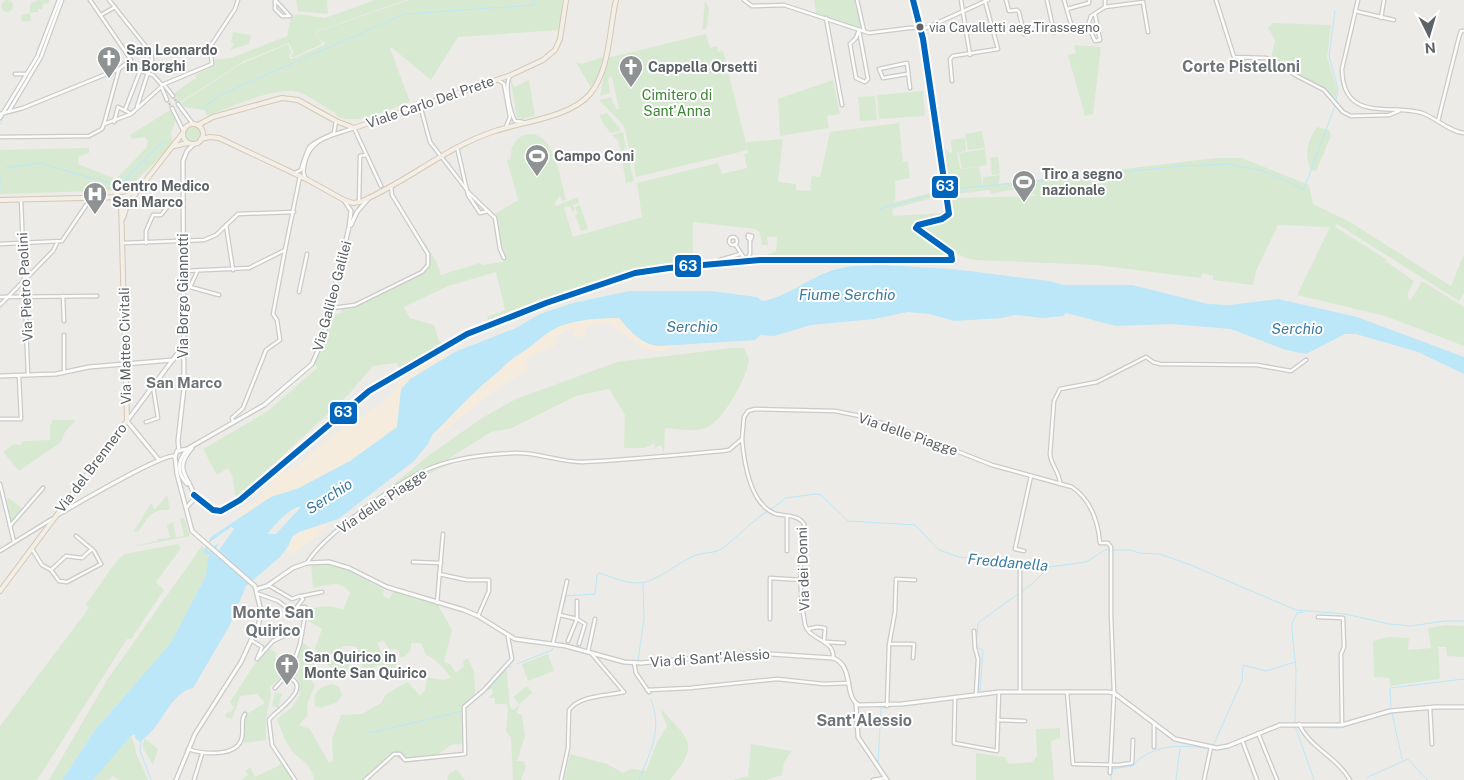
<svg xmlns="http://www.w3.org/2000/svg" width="1464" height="780" viewBox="0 0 1464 780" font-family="'Public Sans',sans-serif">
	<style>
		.green { fill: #d8e9d2 }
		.sand { fill: #f5ecdd }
		.water { fill: #bbe7f8; fill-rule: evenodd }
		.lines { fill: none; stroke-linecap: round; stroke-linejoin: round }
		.stream { stroke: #bbe7f8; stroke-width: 1 }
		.minor-tunnel { stroke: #c9c9c7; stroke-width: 2.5; stroke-dasharray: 2.5 1; stroke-linecap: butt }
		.minor-casing { stroke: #c9cac9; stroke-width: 5 }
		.tertiary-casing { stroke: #c9cac9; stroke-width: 5.5 }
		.secondary-casing { stroke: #c9cac9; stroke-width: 5.5 }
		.primary-casing { stroke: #d5c8b4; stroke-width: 6 }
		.minor { stroke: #fcfcfb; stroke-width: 2.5 }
		.tertiary { stroke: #fcfcfb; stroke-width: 3 }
		.secondary { stroke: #fcfcfb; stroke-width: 3 }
		.primary { stroke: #f3efe8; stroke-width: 4 }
		.bus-1-casing { stroke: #fff; stroke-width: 10 }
		.bus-1 { stroke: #0065bd; stroke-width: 6 }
		.bus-dot { fill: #5d6266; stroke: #fff; stroke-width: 2 }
		.labels { text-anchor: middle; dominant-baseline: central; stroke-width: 4; stroke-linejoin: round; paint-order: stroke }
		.bus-label { font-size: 13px; fill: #5d6266; stroke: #fff; text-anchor: start }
		.poi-label { font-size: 14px; font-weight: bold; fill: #5d6266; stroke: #fff; text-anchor: start }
		.park-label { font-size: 14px; fill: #3c8633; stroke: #fff }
		.street-label { font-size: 14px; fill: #5d6266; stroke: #fff }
		.water-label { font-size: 15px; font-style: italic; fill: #3a7ba2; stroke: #fff }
		.neighbourhood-label { font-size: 15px; font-weight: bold; fill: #6e7478; stroke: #fff }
		.quarter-label { font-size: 16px; font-weight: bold; fill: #6e7478; stroke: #fff }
		.line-badge { stroke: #fff; stroke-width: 2 }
		.badge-label { font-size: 14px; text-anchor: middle; font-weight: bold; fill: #fff }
	</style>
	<rect width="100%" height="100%" fill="#edebe7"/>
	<!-- green -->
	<g class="green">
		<path d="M38,0H49V3L43,4L42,9H38V12L30,13L31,21L22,22L21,15L30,13V4Z"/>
		<path d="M296,0H327L328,14L298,11Z"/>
		<path d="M375,0H406L315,32L322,44L294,57H291L293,51L289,43L244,61L179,103L174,93L196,78L195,75L212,67L213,60L231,58L287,36L290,20L296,14L325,18Z"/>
		<path d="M409,0H564L560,30L458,37L431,80L392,48H390L410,102C389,109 360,125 338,117L335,113C324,107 313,98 301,93C278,84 230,108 207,116L205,110L184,107L181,103L239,65L288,44L291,52L289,58L292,59L324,45L325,43L320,40L316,32Z"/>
		<path d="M705,0L709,8L707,28L702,30Z"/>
		<path d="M814,0H855L862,29L816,13Z"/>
		<circle cx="7" cy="6" r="6"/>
		<path d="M1273,23L1331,25L1327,57L1337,89L1335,100L1327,90L1271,58L1275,40L1268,28Z"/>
		<path d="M233,32L251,35L249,44L230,50L234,44L231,42Z"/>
		<path d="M706,34L710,48L717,46L718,52L723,51L747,147L746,142L783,139L778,182L796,184V190L810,191L812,176L820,177L830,132L899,123L903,162L908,161L910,178L895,181V202L943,190V195L892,209L893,216L943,213V201H946L947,212L952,211V198L1037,196C1021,186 1009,190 991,194L990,190L948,195L940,143H943L946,150L950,153L952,152L951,140L965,138L966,151L957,153L960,169L979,167L983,186V177L1000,175L999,184L1215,158H1242L1309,185L1313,204L1350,222L1451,286L1464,254V293L1459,301L1337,224L1335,227L1386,259L1387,262L1414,281L1407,296L1410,301L1422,281L1464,307V346L1385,316L1297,295L1330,227L1278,225L1256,271L1253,285L1213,280V276L1203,273L1200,278L1096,265L973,260C948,254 935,231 910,229L950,253L949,256L946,258C884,253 822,256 759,258L776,251L777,237H767L768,245H762L760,233L755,229L693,222V254L688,262L643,268L609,281L521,308L489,322L487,317L505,310L496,272L448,286L404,307L410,318L434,325L439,341L445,344L400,370L397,363L373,366L348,395L266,471L261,478L236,499L232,475L228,468L217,475L203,449L268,411L318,367L314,364L323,348L332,312L335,314L342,313L341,309L358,306L425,272C436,259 425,253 424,241L436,261L441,275L479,263L483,265L506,261L495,214L518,200L507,160L510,159L512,147L518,138C553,118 560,178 566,200L562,201L560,196L555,203L556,206L578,197L579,203L573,205L575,210L572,211L570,206L564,207L573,237L642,217L637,183L718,163L722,174L747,168L744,154L748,153V150L636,177L631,148H629L624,126L599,100L611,97L616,109H619L612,77L608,78L610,93L600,96L607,58Z"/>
		<path d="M1074,45L1101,47L1093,114L1085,116L1068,55L1076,53Z"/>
		<path d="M603,57L599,75L591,88L576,62L581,64Z"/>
		<path d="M510,77L514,87L529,80L535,116L522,119L517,118Z"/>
		<path d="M833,80L840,114L827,116L829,128L780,136L778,99Z"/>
		<path d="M923,91L925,116L879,119L877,95Z"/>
		<path d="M875,96L877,120L860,121L858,97Z"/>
		<path d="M170,110L176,119L171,133L173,144L127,190L0,194V150L89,148V153L79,156L78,164L116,179L146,148L148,141L145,137L132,139L130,135Z"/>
		<path d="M607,113L620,128V131L611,133L604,125L599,115Z"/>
		<circle cx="193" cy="134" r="8"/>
		<path d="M1317,127L1329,130L1331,136L1316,171L1311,170C1304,155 1307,141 1317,127Z"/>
		<path d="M982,131L985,148L968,150L965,134Z"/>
		<path d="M623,132L626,148L621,153L619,142L612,135Z"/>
		<path d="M985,149L987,165L962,169L959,153Z"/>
		<path d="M621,155L628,157L634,181L626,183Z"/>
		<path d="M998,157L1000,174L992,175L990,158Z"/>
		<path d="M580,205L588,229L581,231L575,215L578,214L575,207Z"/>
		<path d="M732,348H744L749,359C748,376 724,419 708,427C695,433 678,429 665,428L664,453L661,445L654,448L655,445L653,444L645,448H624L625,415L609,389L576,396L512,428L491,432L448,459L451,463L421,478L415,473L377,500L390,487L432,453L482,418L516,399L617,362Z"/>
		<path d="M52,420H76L65,432L61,442L19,471L3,452L14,444L20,445L24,441L50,440V424H52Z"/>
		<path d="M167,495L170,510C150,509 149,517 138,532L134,531L151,503L155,510Z"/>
		<path d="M9,498L23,509L11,521L7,499Z"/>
		<path d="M182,518H184L190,536L138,546L137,543L139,545L157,541V539L170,538L167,525L173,522L176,537L184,536L180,519Z"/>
		<path d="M178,544L181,548L156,582L164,590L131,639H127L37,780H0V726L89,608L86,604C96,592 114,561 125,554Z"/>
		<path d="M202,546L210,558L206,576L170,644L95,730L62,780H49L107,680Z"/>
		<path d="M327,563L346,569L384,590L383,596L389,599L394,590L438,605L452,630L444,662L451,665L456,673L464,666L463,661L468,658L474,672L475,689V699L466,709L467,743L451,745L437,755L438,759L405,763L394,755L364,780H314C312,765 302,761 293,752C286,744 281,729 277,719L292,707L300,695L297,678L286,672L270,687L271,696L266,717V740L244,743L245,715L265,703L257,694L240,696L232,719L226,717L225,714L232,711L234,707L230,702L254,665L270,649L277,653L275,656L281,669L291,665L302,642L310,648L316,659L309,678L315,685L307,704L308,715L299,725L310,729L329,763L333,761L332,739L341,715L362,714L381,703L386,694L405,683L408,682L420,696L425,690L427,677L443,680L451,678C448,671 433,657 426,655L421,643H411V650L404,657H400L399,650L389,649L383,640L377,643L382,654L396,664L395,668L377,665L372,669L363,668L360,662L357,647C347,645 342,645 335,653L336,655L343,652L349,655L351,662L346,676H339C331,666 319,659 315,648L322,629L305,619L307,610C321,606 330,604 343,610L350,593C340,578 327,586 313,588L311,565Z"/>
		<path d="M1446,625L1464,626V657L1447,656L1446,647H1438L1440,679L1390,686V678L1374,677L1373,641L1388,637L1409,638L1408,650L1431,648L1428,628Z"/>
		<path d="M548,654L554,671L528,681L522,664Z"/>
		<path d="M506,667L510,707L513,710L519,705L517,713L522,715L525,736L517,761H523L526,766L521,780H513L511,739L506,730L508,709L506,704H495V698H488L493,693L492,689L488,690L490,687Z"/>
		<path d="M332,684L339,687L342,695L337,702L321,708L315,706C312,692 319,687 332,684Z"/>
		<path d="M527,686L532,693L519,704L513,697Z"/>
		<path d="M275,692L282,694L278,708L272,706Z"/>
		<path d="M663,711C691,742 699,744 670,780H564L570,754L607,764L623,773L631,769L646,771L657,742L667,726L661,712Z"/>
		<path d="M1060,728V738L1051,741L1054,780H976V753L1005,757L1009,764L1032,762L1037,756L1036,729Z"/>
		<path d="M131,736L135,745L136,753L148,780H119L113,776L108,780H93Z"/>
		<path d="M144,738L158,749L153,765L143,748Z"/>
		<path d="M751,744L792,751L784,762L782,775L766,780H733L748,776Z"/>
		<path d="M282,764L293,780H241L248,775L245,771L250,767L255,777Z"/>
		<path d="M457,769L465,780H447L449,774Z"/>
	</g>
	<!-- sand -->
	<g class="sand">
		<path d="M593,318H620C638,340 647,349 677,344C647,365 629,333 606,322L588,326L584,336L576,338L572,336L574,329L564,331L556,339L557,343L554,346L528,358L524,365L529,366L530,370L502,385L442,432L431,436L480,389L486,379L511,357L519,355L549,331L563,325Z"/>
		<path d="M448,352L449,356L429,366L401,389L397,428L350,461L299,488L271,497L242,517L239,515L240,511L260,499L265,488L277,476L297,467L327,440L386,401L399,382L428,362Z"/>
		<path d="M328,524C318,537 305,545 291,555L286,549L292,537L299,532Z"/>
	</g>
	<!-- water -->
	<path class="water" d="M880,265L953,269L1049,281L1064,285H1132L1208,304L1230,305L1278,299L1357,317L1464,357V374L1418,352L1356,334H1345L1306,354L1286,350L1231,329L1171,324L1116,326L1066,313L1063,316L1043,318L1015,315L1002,318L954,321L930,314L908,312L874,319L811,325L774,336L760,335L755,340L660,346C642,345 631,332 619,318C600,318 581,319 563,325C545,331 534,346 518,355C506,362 503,369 492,377C471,393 452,416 432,435L428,444L414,461L338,519L299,532L292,537L289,545L280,557L246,586L230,625L193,688C173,691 163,721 149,734C146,737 143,739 140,742L135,738V734L131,736L93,780H62L95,730L170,644L206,576L209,554H204V550L211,537L271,497L299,488L350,461L397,427L401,389L410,379L455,352L516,328L540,314L573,303L629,291H711L757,297L762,301C791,296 810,276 837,269C850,265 866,266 880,265ZM297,507H301L276,534H267C276,524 284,513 297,507ZM231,527L234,529L214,557L218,543L208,552L210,542Z"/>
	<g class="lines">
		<!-- stream -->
		<g class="stream">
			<path d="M57,10L61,0"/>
			<path d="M1335,11L1329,56L1338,89L1336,101"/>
			<path d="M32,67L43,47"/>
			<path d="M202,109L220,95L405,14L534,5L535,0"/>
			<path d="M6,110L13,100"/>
			<path d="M1,124L3,117"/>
			<path d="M5,168L39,163L119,186L164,141"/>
			<path d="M0,175V189"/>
			<path d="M947,190L1182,166L1229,164L1263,171L1304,189L1335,106"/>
			<path d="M879,209L942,192"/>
			<path d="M565,602L566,596L595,594L597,575L599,573C613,577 624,583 639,583C657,582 677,563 694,556C703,552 714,554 723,548C735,539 746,527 758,518C767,510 777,507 785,498L816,494L821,495L848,521L915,525L939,550L959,557L1049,567L1086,562L1105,550H1131L1139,553L1160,554L1188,564L1296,610L1345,614L1389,624L1411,626L1444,621H1464"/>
			<path d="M638,661L644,619L643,583"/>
			<path d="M517,664L552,650L553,648"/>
			<path d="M488,690L507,668L512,666"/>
			<path d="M980,691L983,650L976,647L978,623L1033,583L1049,567"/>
			<path d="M1391,707L1390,688L1464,679"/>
			<path d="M465,709L483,693"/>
			<path d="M1392,713L1402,759"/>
			<path d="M1385,714H1392"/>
			<path d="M1295,722L1296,670L1292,632V623L1297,613L1303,612"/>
			<path d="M1295,726L1314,780"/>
			<path d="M1315,727L1341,728L1360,721"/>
			<path d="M370,733L463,711"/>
			<path d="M141,740L140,750L151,780"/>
			<path d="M1213,746L1242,681L1243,665L1266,671L1295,662"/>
			<path d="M878,764L881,708L940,701"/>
			<path d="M1366,778L1408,759L1427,780"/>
			<path d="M639,780C650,752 663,731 651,699"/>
			<path d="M1111,780L1112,769L1133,766C1150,744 1183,744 1209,749"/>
			<path d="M1176,780L1180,748"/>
			<path d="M1205,780L1210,759"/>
		</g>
		<!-- minor-tunnel -->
		<g class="minor-tunnel">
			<path d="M173,96L178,104"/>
			<path d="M167,100L172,108"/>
		</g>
		<!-- minor casing -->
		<g class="minor-casing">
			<g id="minor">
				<path d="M109,0L151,53L152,60L137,107"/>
				<path d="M275,0V9L282,16H290"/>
				<path d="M744,0L752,6L784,5L869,33L909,28H926L988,0"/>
				<path d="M857,0L864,31"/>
				<path d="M961,0L970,55"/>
				<path d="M1006,0L1009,11L1017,10L1019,12L1024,34"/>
				<path d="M1047,0L1054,32"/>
				<path d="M1064,0L1071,24"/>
				<path d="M1216,0L1234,57L1266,58L1279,63L1295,75L1324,90L1343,112L1351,116L1389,115L1399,111"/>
				<path d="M1358,0L1342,69C1343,124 1391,103 1422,113C1436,118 1450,132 1464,133"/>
				<path d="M276,1L289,15"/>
				<path d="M1105,7L1143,2L1148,32"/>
				<path d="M1067,9L1089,3V0"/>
				<path d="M1355,11L1394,20"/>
				<path d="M1095,14L1100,40L1095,41L1088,25L1091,16L1105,7V0"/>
				<path d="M101,15L115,7"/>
				<path d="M826,18L842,105"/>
				<path d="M1381,18L1384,0"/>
				<path d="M859,30L868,79L865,82L856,78L850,44L856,38Z"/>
				<path d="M1239,58L1241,63L1254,64L1263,70"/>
				<path d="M125,65L153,75L162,85"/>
				<path d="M15,74H26"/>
				<path d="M907,74L883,78L879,69L907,63L910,88"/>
				<path d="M510,76C504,85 510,111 515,121L523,122"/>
				<path d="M498,80L504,84L510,117L506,127"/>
				<path d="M952,81L950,59L953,56L998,49L985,1"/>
				<path d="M162,85L212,64L210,47L235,9L238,0"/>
				<path d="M165,86L173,96"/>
				<path d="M162,88L167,100"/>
				<path d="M178,104L193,124"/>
				<path d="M420,105L430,142L467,190"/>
				<path d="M172,108L183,130"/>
				<path d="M125,110L140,71"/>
				<path d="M9,111L41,57L62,0"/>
				<path d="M0,114L23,108L104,75L119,69L131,60L90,0"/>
				<path d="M0,118L37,57L59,0"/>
				<path d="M1438,121L1459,37L1461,31H1464"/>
				<path d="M114,122L118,107L130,113"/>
				<path d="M104,124L119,69"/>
				<path d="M0,137L89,136L102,129L104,124L131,114L161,87"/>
				<path d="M457,147L468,195L480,213L488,211"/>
				<path d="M295,173L301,170C310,140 307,147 334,133L336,121"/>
				<path d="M305,177C302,172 304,168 305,162C311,137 332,136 354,128L381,186"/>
				<path d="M468,192L495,218L500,249L504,258"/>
				<path d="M21,199L28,375"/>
				<path d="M359,202L360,156L366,155"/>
				<path d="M226,225L233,270"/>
				<path d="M748,235L752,236L751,239L748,238Z"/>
				<circle cx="733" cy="241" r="4"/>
				<path d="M123,243L204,240L216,235L238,214L294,212"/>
				<path d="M146,243V231L153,215H161L169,205L183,204"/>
				<path d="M0,244L62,241L91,198"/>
				<path d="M735,244L746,261L750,254V239"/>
				<path d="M720,260L740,254"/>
				<path d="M184,271L249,268L285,250L300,176"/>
				<path d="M184,287H190L197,272"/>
				<path d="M190,287L219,295"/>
				<path d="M299,292L307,254"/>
				<path d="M63,296L64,321"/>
				<path d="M0,297L97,296"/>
				<path d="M0,305L53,251L57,243"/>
				<path d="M333,308L355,305L422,272L428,265V254L392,195L391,186"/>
				<path d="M64,372V335"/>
				<path d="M0,419H21L19,376"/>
				<path d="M146,422L158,418L153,386"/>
				<path d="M233,422L232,418L243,408L266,350L280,340L277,320L273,314L285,250"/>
				<path d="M742,439C744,462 750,505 776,514C785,516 799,515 804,524C805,536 801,547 801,559C800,579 801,604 805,624C808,640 835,639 833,658"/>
				<path d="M0,484L14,542"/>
				<path d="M1060,484C1060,472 1051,466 1050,454L1054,401L1060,389L1097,382L1146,357L1153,362L1160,364L1257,365L1291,371L1306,360"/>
				<path d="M195,495L213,510L221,511L240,500L369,391L467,334L546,303L635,273L669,268L760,260H952L951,253L916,228L918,225L942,219L949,214L923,39L913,0"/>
				<path d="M10,526L43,488"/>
				<path d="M32,549L42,565L51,570L59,581L67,582L101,564L94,551L76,536"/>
				<path d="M0,551L52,519"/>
				<path d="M787,551V516"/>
				<path d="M1024,551L1015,549L1031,476"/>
				<path d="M413,562L441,563"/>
				<path d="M307,563C323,535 403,478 433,467C459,457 487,454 515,453C537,452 559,462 582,462C628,460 675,455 722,451L729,450L742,439L744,417L748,411L755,409L835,411L860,416L903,430L992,465L1072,487C1091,500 1098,521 1100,543H1108L1111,547V614L1114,693L1110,773"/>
				<path d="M51,570L66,556L82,558L92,549"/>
				<path d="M439,574L467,580H489V591L478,616"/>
				<path d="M268,585L292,599L300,596L303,599L296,608L305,607L306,610L300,644L289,677"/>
				<path d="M259,594L278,601L290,610L289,613"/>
				<path d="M302,596L322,592"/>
				<path d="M437,603L443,534"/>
				<path d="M560,615L577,619V601"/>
				<path d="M1318,617L1343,618L1344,647L1341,654L1342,725"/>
				<path d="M770,619V578L802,580"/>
				<path d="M808,629L817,627L825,628L824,642"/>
				<path d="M974,631L975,648L978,659L976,694"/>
				<path d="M251,640L262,647L257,659L273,641L288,634"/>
				<path d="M568,641L577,619L585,624L579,644"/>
				<path d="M826,642L844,643"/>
				<path d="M553,643L567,581"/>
				<path d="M890,644H914L913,658"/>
				<path d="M588,652L595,619"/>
				<path d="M634,663L636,673L649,692"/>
				<path d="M275,688L286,676C316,687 276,710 269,720L272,745L295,780"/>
				<path d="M647,690L690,688L777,679L824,684L849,683"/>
				<path d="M1020,691V569"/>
				<path d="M1067,692L1073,764L1118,765L1132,763L1133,740"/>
				<path d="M955,697L954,743L997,751L999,692"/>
				<path d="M887,706L889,645L895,612L896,579L915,580"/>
				<path d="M1430,708L1432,744"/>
				<path d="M998,720L1025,721"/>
				<path d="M1299,724C1310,748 1337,757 1350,780"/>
				<path d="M1258,733L1277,780"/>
				<path d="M1242,740L1257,780"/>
				<path d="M1154,747V724"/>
				<path d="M188,749C202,754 238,758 242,737C244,729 240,721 245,714"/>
				<path d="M194,780L202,754"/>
				<path d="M365,780L394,754H400L405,760L465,754L464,707L484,690L512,659L508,637"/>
				<path d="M561,780L568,748L569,710C580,695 607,696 624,692L591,653"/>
				<path d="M873,780L885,778"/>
				<path d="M1204,780L1211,747"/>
			</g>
		</g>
		<!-- tertiary casing -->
		<g class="tertiary-casing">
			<g id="tertiary">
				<path d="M0,376L56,374L89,367L173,360"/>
				<path d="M179,451L178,441L184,388L183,161L187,151L194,144"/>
				<path d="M159,460L127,421L183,346"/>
				<path d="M257,589L267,586L293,568L307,563L329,562L349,568L387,587L464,610L478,616L515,639L566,646L624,662L641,663L755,653L833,658C855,666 843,697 859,705L902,704L999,692H1108L1114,693L1175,739L1217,748L1228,746L1280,725H1342L1390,711L1435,707H1464"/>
				<path d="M856,704L858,737L887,780"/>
			</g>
		</g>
		<!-- secondary casing -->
		<g class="secondary-casing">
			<g id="secondary">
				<path d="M351,225L357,212L368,199"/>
				<path d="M175,457L177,474L192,531L255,586L260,607L259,623L241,662L195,734L176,780"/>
				<path d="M175,457L177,451L187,449L264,405L312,364L323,339L349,227L351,211L344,200"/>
				<path d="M187,484C177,473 177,461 187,450"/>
				<path d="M187,507L195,498C190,476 172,471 192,448"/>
				<path d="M57,515C74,506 162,453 175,456"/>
			</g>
		</g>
		<!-- primary casing -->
		<g class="primary-casing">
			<g id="primary">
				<circle cx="193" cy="134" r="10"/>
				<path d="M198,125L213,117L282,98L298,100L336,121L354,128L381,119L511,75L543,60L555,50L560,39L566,0"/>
				<path d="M201,139L210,137L219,138L308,180L344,200L353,203L360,202C407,182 446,147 495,131C522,122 571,117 590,94C610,70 609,30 616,0"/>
				<path d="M174,146L188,143"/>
				<circle cx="125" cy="201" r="4.5"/>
				<path d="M125,197L137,189"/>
				<path d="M0,200L122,197"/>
				<path d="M129,202L182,134"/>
				<path d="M123,218L127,205"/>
				<path d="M0,591L127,421L121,203"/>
			</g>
		</g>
		<!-- minor -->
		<use href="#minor" class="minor"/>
		<!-- tertiary -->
		<use href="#tertiary" class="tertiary"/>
		<!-- secondary -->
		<use href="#secondary" class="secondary"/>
		<!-- primary -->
		<use href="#primary" class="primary"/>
		<!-- bus-1 casing -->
		<g class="bus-1-casing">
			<path id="bus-1" d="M194,495L213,510L221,511L240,500L369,391L467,334L546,303L635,273L669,268L760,260H952L951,253L916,228L918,225L942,219L949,214L923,39L913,0"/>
		</g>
		<!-- bus-1 -->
		<use href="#bus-1" class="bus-1"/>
	</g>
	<!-- icons -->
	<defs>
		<g id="church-pin" transform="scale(1.25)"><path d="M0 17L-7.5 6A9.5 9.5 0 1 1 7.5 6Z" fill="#8f9293" stroke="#fff"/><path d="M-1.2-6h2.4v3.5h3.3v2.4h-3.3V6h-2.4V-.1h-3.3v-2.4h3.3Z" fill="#fff"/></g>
		<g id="stadium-pin" transform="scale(1.25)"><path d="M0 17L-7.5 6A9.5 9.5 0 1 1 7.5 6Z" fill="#8f9293" stroke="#fff"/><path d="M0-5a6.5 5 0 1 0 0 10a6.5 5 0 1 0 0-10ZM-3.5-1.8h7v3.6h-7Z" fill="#fff"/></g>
		<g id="hospital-pin" transform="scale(1.25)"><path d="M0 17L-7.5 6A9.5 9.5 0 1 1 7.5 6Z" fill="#8f9293" stroke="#fff"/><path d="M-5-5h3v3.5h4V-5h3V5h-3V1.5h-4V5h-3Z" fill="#fff"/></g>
	</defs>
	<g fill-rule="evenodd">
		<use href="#church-pin" x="109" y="58"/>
		<use href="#church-pin" x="631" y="67"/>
		<use href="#stadium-pin" x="537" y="156"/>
		<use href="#stadium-pin" x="1024" y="182"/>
		<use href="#hospital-pin" x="95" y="194"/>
		<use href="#church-pin" x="287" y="665"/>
	</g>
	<!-- markers -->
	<circle class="bus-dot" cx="920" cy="27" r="4.5"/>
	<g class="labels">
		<!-- bus labels -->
		<g class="bus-label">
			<text x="929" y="27">via Cavalletti aeg.Tirassegno</text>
		</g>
		<!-- poi labels -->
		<g class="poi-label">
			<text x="126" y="50">San Leonardo<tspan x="126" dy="16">in Borghi</tspan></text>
			<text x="648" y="67">Cappella Orsetti</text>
			<text x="554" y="156">Campo Coni</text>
			<text x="1042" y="174">Tiro a segno<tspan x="1042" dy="16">nazionale</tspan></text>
			<text x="112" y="186">Centro Medico<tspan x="112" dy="16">San Marco</tspan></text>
			<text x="304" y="657">San Quirico in<tspan x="304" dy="16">Monte San Quirico</tspan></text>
		</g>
		<!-- park labels -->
		<g class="park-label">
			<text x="677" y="95">Cimitero di<tspan x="677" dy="16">Sant'Anna</tspan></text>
		</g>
		<!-- street labels -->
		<g class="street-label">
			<text transform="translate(430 102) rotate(-19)">Viale Carlo Del Prete</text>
			<text transform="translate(25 287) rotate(-93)">Via Pietro Paolini</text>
			<text transform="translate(183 296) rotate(-90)">Via Borgo Giannotti</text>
			<text transform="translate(332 296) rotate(-75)">Via Galileo Galilei</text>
			<text transform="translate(125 346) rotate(-91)">Via Matteo Civitali</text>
			<text transform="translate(908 434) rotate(19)">Via delle Piagge</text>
			<text transform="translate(91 468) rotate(-53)">Via del Brennero</text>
			<text transform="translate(382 501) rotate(-34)">Via delle Piagge</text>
			<text transform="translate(803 569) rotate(-92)">Via dei Donni</text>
			<text transform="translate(710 658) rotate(-4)">Via di Sant'Alessio</text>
		</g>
		<!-- water labels -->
		<g class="water-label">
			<text x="847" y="294">Fiume Serchio</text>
			<text x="692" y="326">Serchio</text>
			<text x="1297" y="328">Serchio</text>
			<text transform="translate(329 496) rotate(-33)">Serchio</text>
			<text transform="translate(1008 562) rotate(5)">Freddanella</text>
		</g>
		<!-- neighbourhood labels -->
		<g class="neighbourhood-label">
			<text x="184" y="382">San Marco</text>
		</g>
		<!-- quarter labels -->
		<g class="quarter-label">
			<text x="1241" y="66">Corte Pistelloni</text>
			<text x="273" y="612">Monte San<tspan x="273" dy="18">Quirico</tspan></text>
			<text x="864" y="720">Sant'Alessio</text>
		</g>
	</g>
	<g class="line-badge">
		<rect x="931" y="175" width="28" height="24" rx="5" fill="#0065bd"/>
		<rect x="674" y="254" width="28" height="24" rx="5" fill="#0065bd"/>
		<rect x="329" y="401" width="29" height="24" rx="5" fill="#0065bd"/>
	</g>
	<g class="badge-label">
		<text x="945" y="191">63</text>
		<text x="688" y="271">63</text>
		<text x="343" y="417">63</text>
	</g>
	<!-- north arrow -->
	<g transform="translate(1429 35) rotate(175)" stroke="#ffffff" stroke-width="4" paint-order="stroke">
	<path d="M0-4L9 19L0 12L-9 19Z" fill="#5d6266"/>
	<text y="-8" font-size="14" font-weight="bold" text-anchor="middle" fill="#5d6266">N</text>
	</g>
</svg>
